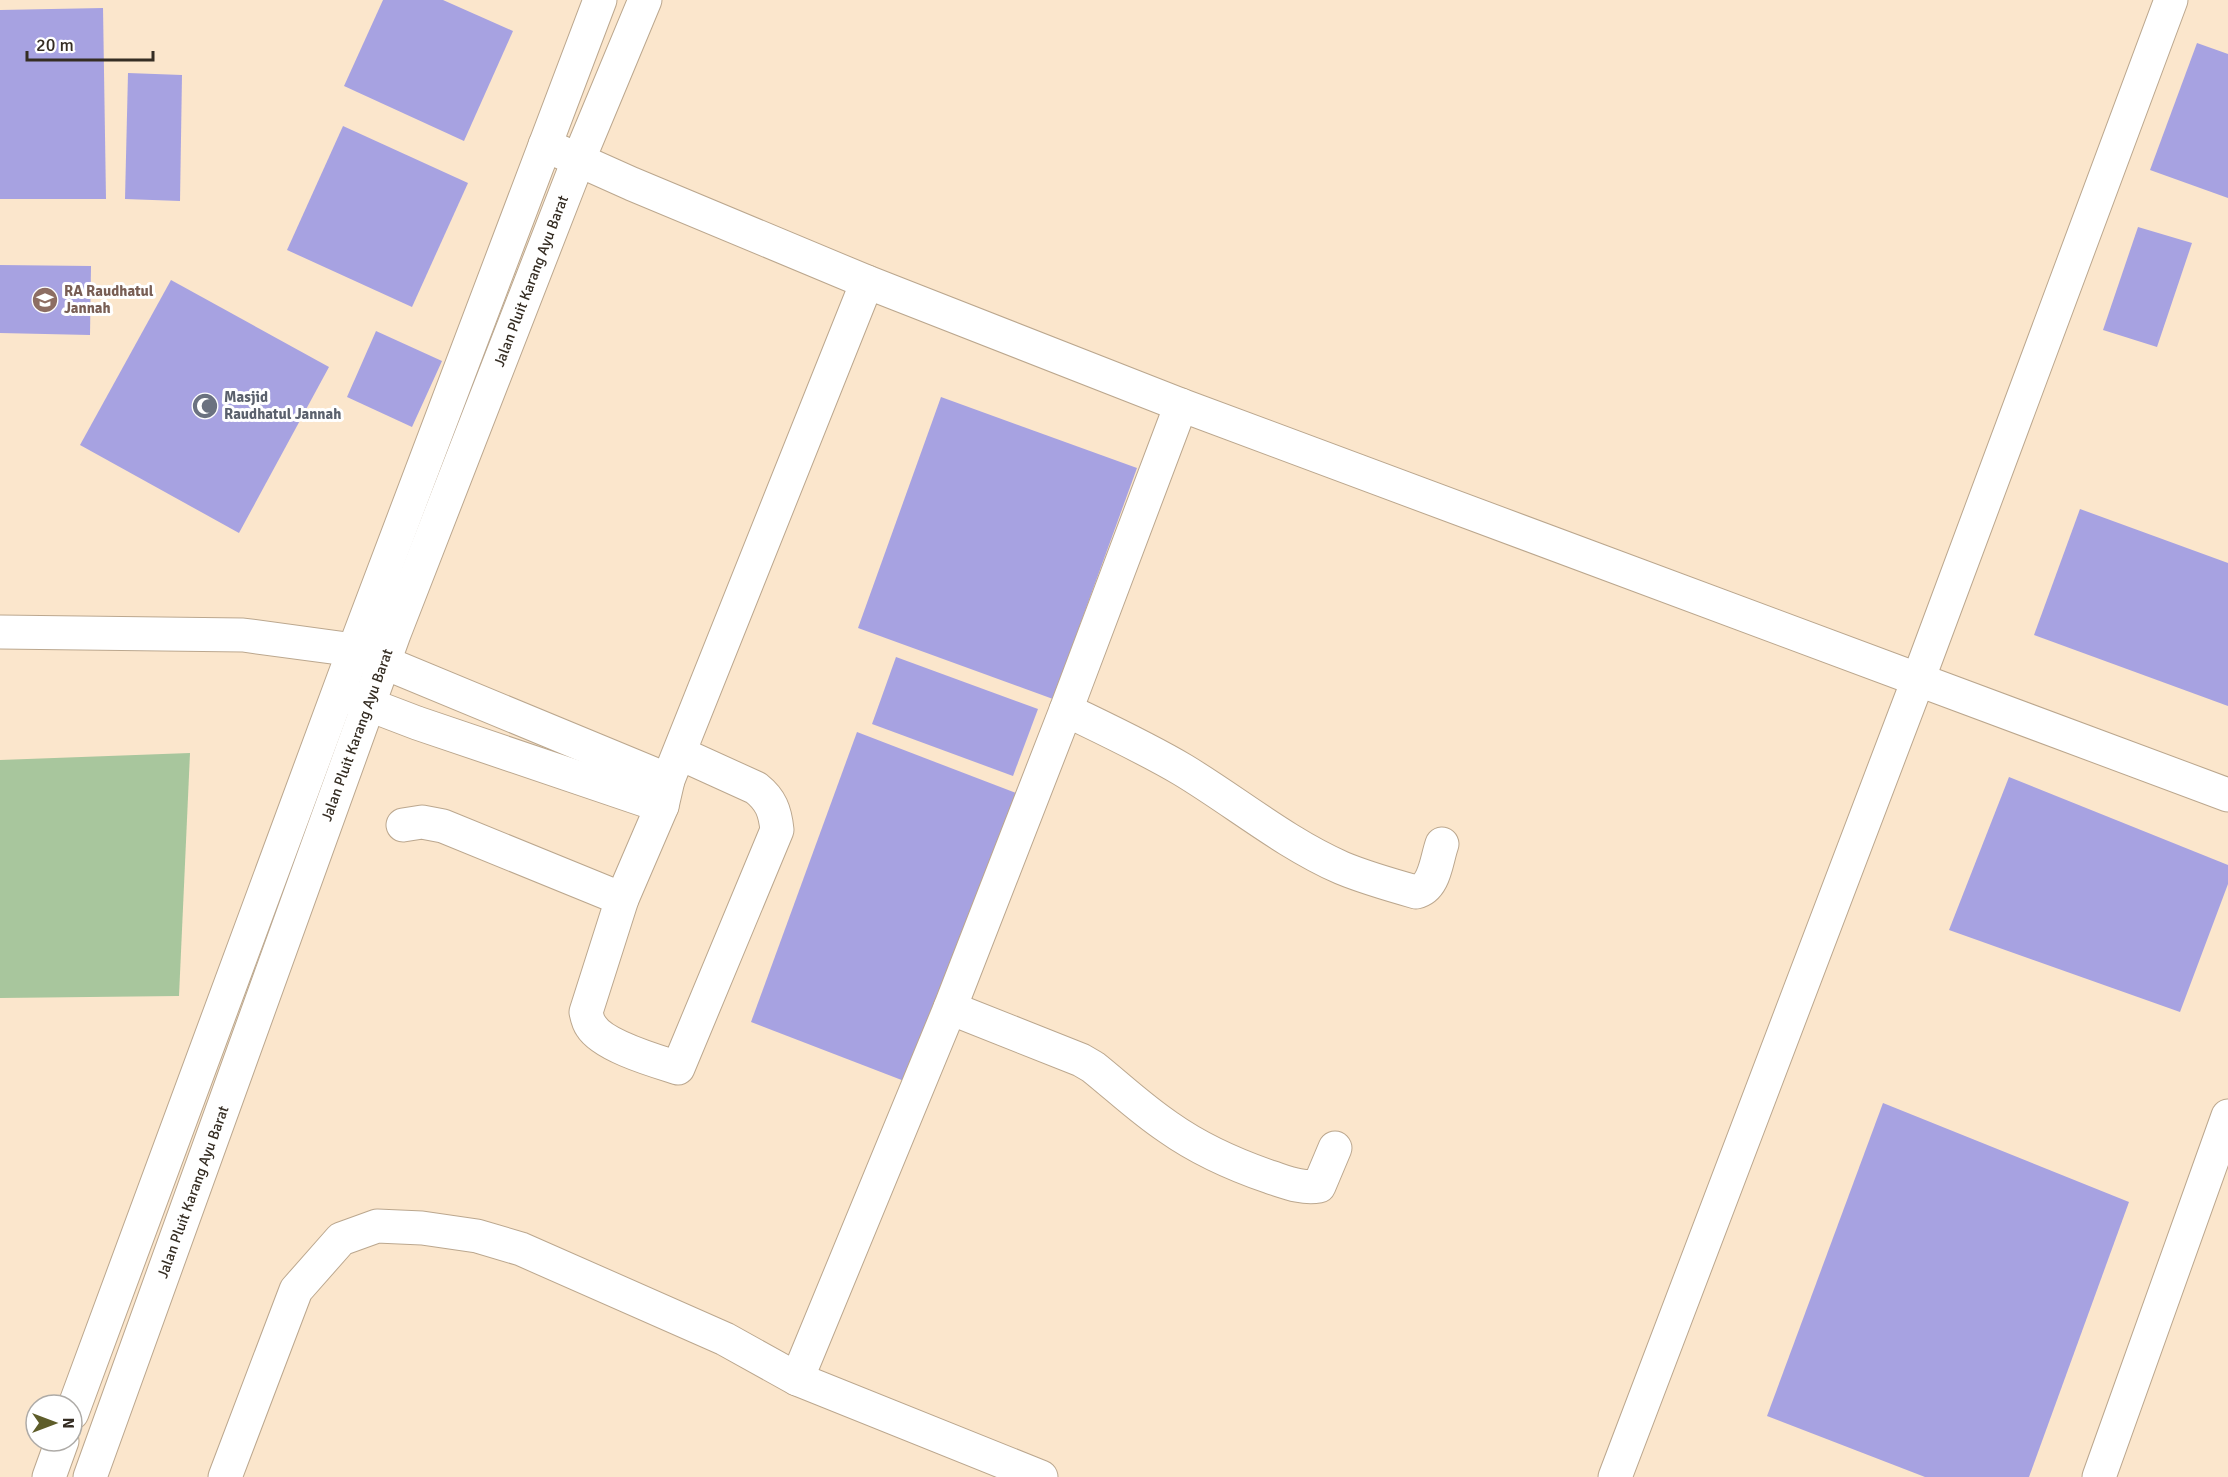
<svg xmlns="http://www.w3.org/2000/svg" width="2228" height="1477" viewBox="0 0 2228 1477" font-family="Signika,sans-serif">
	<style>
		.green { fill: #a8c69d }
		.building { fill: #a7a2e1 }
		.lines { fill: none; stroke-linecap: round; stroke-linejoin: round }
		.minor-casing { stroke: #bba78e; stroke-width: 35 }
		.minor { stroke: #fff; stroke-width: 33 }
		.labels { text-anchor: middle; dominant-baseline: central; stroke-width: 6; stroke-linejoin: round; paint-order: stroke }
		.street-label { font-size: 15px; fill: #352d23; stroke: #fff }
		.education-label { font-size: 15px; font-weight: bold; fill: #785e54; stroke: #fff; text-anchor: start }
		.worship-label { font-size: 15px; font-weight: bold; fill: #5b616d; stroke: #fff; text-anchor: start }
	</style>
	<rect width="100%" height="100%" fill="#fbe6cc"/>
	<!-- green -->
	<path class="green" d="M190,753L179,996L0,998V760Z"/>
	<!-- building -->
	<g class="building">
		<path d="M383,0H443L513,31L464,141L344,86Z"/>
		<path d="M103,8L106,199H0V10Z"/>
		<path d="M2197,43L2228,54V198L2150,170Z"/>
		<path d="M128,73L182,75L180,201L125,199Z"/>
		<path d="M343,126L468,183L412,307L287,250Z"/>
		<path d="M2138,227L2192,243L2157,347L2103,330Z"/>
		<path d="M0,265L91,266L90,335L0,333Z"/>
		<path d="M171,280L329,367L239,533L80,445Z"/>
		<path d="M376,331L442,361L412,427L347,397Z"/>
		<path d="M941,397L1137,468L1053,699L858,628Z"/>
		<path d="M2080,509L2228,563V706L2034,635Z"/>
		<path d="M896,657L1038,709L1013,776L872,724Z"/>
		<path d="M857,732L1021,795L912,1084L751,1022Z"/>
		<path d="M2009,777L2228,865V884L2180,1012L1949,930Z"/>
		<path d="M1883,1103L2129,1202L2029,1477H1925L1767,1416Z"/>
	</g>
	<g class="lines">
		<!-- minor casing -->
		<g class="minor-casing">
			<g id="minor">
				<path d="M545,145L632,184L867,282L1181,405L2228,795"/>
				<path d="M0,632L243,635L354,650L668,780"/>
				<path d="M349,697L417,723L662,806"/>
				<path d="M1066,710C1105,729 1146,748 1183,770C1236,802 1285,843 1342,868C1366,878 1391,885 1416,892C1435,888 1436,861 1442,844"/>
				<path d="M679,753L756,788C771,800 775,811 777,830L678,1068C656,1061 603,1046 591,1026C588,1022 587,1017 586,1012L622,899L662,806L668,780L867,282"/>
				<path d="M403,825L422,822L443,826L622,899"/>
				<path d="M950,1008L1081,1060L1093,1067C1118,1087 1141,1109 1168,1127C1199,1149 1235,1165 1270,1177C1286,1182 1302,1189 1319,1186L1335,1148"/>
				<path d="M72,1413L354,650L600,0"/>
				<path d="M49,1477L62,1441"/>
				<path d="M90,1477L394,634L578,161L645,0"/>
				<path d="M225,1477L296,1290L341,1239L377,1226L422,1228L477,1236L521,1249L725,1339L797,1379"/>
				<path d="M1041,1477L797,1379L950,1008L1066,710L1181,405"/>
				<path d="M1615,1477L1918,680L2171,0"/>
				<path d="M2099,1477L2228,1116"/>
			</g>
		</g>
		<!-- minor -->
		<use href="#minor" class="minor"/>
	</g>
	<!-- icons -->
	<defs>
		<g id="school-disc" transform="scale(1.35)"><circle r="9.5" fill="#8d6e63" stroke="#fff"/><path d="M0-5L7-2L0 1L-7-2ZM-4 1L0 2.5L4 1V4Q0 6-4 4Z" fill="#fff"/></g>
		<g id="mosque-disc" transform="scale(1.35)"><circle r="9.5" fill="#6b7280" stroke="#fff"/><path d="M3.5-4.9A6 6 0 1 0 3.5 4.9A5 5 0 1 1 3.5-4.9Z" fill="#fff"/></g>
	</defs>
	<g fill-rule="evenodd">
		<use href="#school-disc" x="45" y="300"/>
		<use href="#mosque-disc" x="205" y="406"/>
	</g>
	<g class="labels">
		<!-- street labels -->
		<g class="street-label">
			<text transform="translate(531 281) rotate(-69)">Jalan Pluit Karang Ayu Barat</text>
			<text transform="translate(357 735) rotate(-70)">Jalan Pluit Karang Ayu Barat</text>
			<text transform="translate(193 1192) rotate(-70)">Jalan Pluit Karang Ayu Barat</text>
		</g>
		<!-- education labels -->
		<g class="education-label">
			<text x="64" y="291">RA Raudhatul<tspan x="64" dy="17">Jannah</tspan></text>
		</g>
		<!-- worship labels -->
		<g class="worship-label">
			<text x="224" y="397">Masjid<tspan x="224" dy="17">Raudhatul Jannah</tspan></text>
		</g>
	</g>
	<!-- north arrow -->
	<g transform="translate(54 1423) rotate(90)"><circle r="28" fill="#ffffff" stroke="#aeaba7" stroke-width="1.5"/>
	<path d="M0-4.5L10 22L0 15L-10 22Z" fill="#5e5d2a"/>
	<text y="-9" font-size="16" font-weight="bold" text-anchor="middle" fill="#352d23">N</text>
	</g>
	<!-- scale -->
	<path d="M27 51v9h126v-9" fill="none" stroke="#352d23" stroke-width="3"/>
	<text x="36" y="51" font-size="18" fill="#352d23" stroke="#ffffff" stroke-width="4.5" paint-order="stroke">20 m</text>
</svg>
